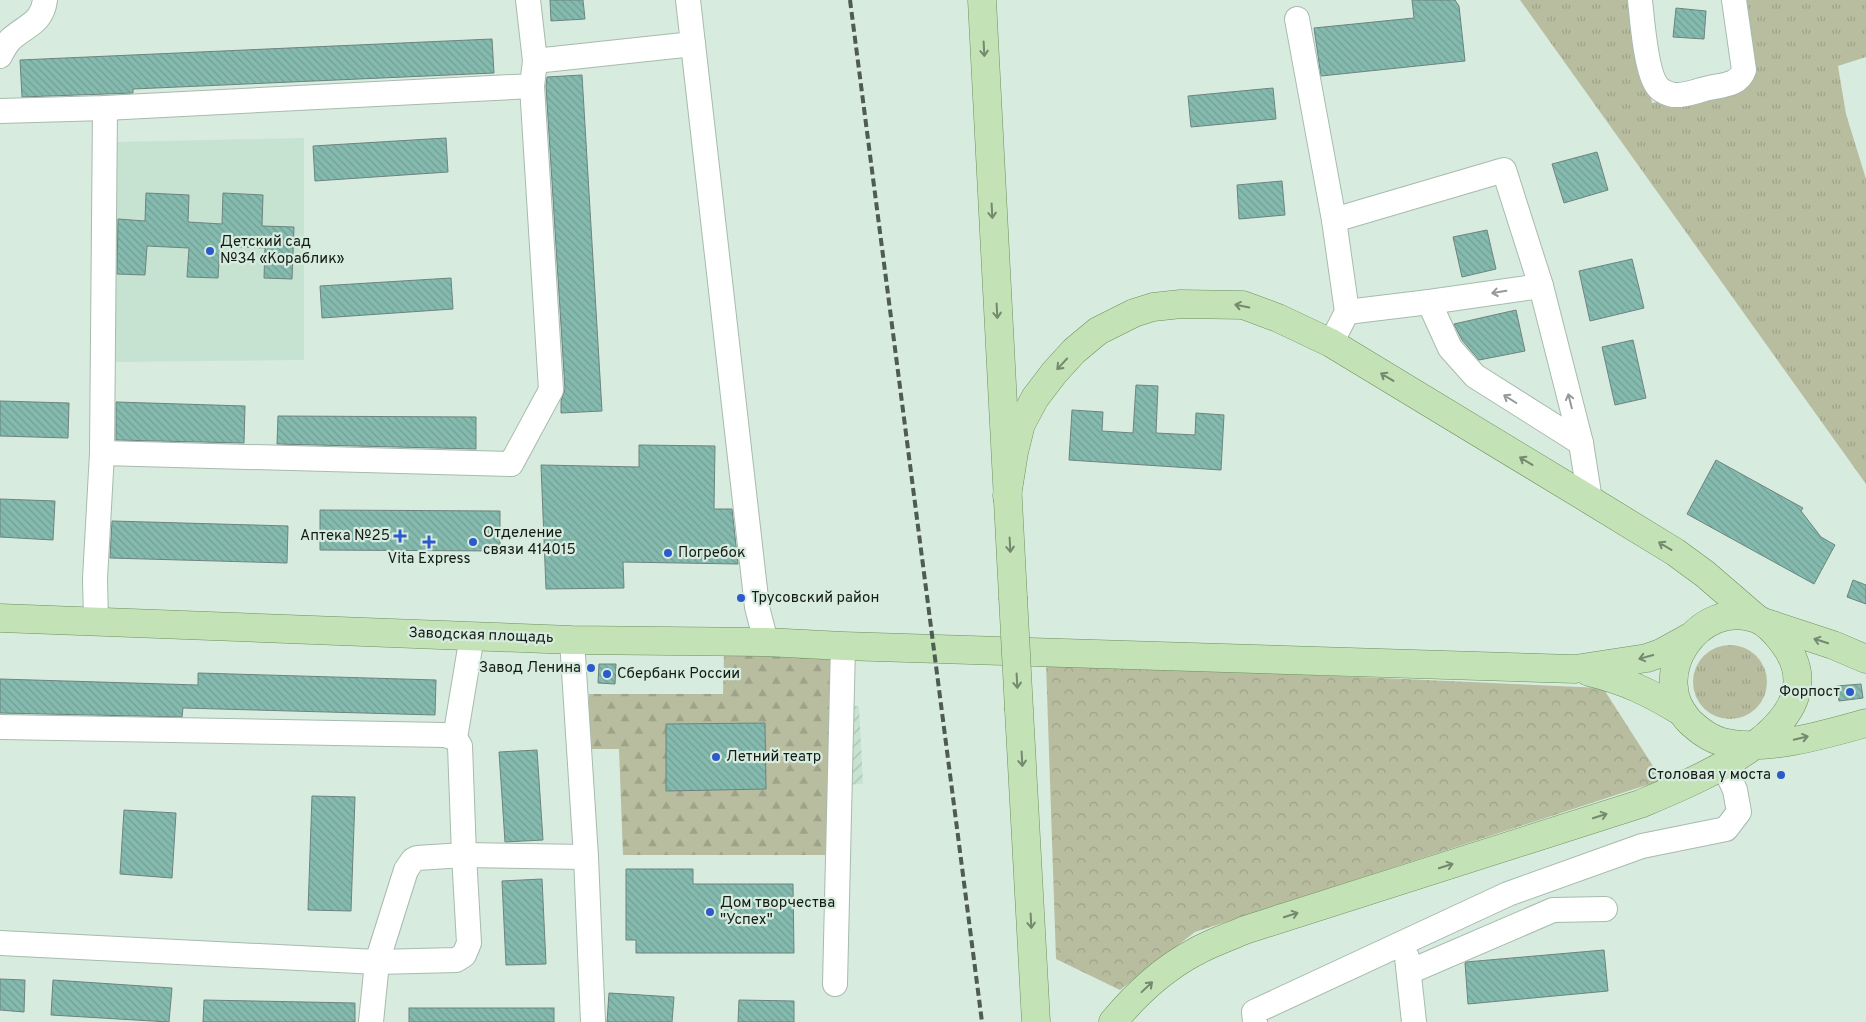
<svg xmlns="http://www.w3.org/2000/svg" width="1866" height="1022" viewBox="0 0 1866 1022" font-family="Overpass,sans-serif">
	<style>
		.built { fill: #c6e2d0 }
		.industrial { fill: url(#industrial-furrows) }
		.grass { fill: url(#grass-tufts) }
		.forest { fill: url(#forest-firs) }
		.park { fill: url(#park-crowns) }
		.building { fill: url(#building-back-hatch); stroke: #6d847e }
		.lines { fill: none; stroke-linecap: round; stroke-linejoin: round }
		.minor-casing { stroke: #a7baae; stroke-width: 26 }
		.major-casing { stroke: #6c905e; stroke-width: 29 }
		.minor { stroke: #fff; stroke-width: 24 }
		.major { stroke: #c3e2b6; stroke-width: 28 }
		.rail { stroke: #4f5b53; stroke-width: 4; stroke-dasharray: 8 4; stroke-linecap: butt }
		.major-bridge-casing { stroke: #6c905e; stroke-width: 29; stroke-linecap: butt }
		.major-bridge { stroke: #c3e2b6; stroke-width: 28 }
		.oneway { stroke: #74896e }
		.oneway2 { stroke: #959997 }
		.poi-dot { fill: #2b5bca; stroke: #d7ecdf; stroke-width: 2 }
		.labels { text-anchor: middle; dominant-baseline: central; stroke-width: 4.5; stroke-linejoin: round; paint-order: stroke }
		.poi-label { font-size: 15px; fill: #141c17; stroke: #d7ecdf; text-anchor: start }
		.street-label { font-size: 15px; fill: #141c17; stroke: #d7ecdf }
	</style>
	<defs>
		<pattern id="industrial-furrows" width="10" height="10" patternUnits="userSpaceOnUse" patternTransform="scale(1.25)"><rect width="10" height="10" fill="#c6e2d0"/><path d="M-1 1l2-2M0 10L10 0M9 11l2-2" fill="none" stroke="#a9c1b2"/></pattern>
		<pattern id="grass-tufts" width="24" height="20" patternUnits="userSpaceOnUse" patternTransform="scale(1.25)"><rect width="24" height="20" fill="#b8bda0"/><path d="M3 7l-1-3M5 7V3M7 7l1-3M15 17l-1-3M17 17v-4M19 17l1-3" fill="none" stroke="#9da289"/></pattern>
		<pattern id="forest-firs" width="22" height="20" patternUnits="userSpaceOnUse" patternTransform="scale(1.25)"><rect width="22" height="20" fill="#b8bda0"/><path d="M5 1l3.5 6h-7zM16 11l3.5 6h-7z" fill="#9da289"/></pattern>
		<pattern id="park-crowns" width="20" height="18" patternUnits="userSpaceOnUse" patternTransform="scale(1.25)"><rect width="20" height="18" fill="#b8bda0"/><path d="M2 6a3 3 0 1 1 6 0M12 15a3 3 0 1 1 6 0" fill="none" stroke="#9da289"/></pattern>
		<pattern id="building-back-hatch" width="6" height="6" patternUnits="userSpaceOnUse" patternTransform="scale(1.25)"><rect width="6" height="6" fill="#85baae"/><path d="M-1 5l2 2M0 0l6 6M5-1l2 2" fill="none" stroke="#729f95"/></pattern>
	</defs>
	<rect width="100%" height="100%" fill="#d7ecdf"/>
	<!-- built -->
	<path class="built" d="M304,138V360L116,362V142Z"/>
	<!-- industrial -->
	<path class="industrial" d="M859,706L863,784L844,785L839,707Z"/>
	<!-- grass -->
	<g class="grass">
		<path d="M1520,0H1635L1652,103L1739,86L1730,0H1866V57L1838,66L1846,114L1866,179V484Z"/>
		<circle cx="1730" cy="682" r="37"/>
	</g>
	<!-- forest -->
	<path class="forest" d="M724,654L830,658L831,855H623L619,749H588L589,694H723Z"/>
	<!-- park -->
	<path class="park" d="M1046,663L1603,688L1662,780L1195,932L1120,990L1056,959Z"/>
	<!-- building -->
	<g class="building">
		<path d="M550,0H583L585,19L551,21Z"/>
		<path d="M1412,0H1455L1459,6L1465,61L1321,76L1314,28L1414,18Z"/>
		<path d="M1676,8L1706,11L1704,39L1673,37Z"/>
		<path d="M492,39L494,73L133,89V93L22,97L20,60Z"/>
		<path d="M582,75L602,411L561,413V401L565,389L546,86L547,77Z"/>
		<path d="M1273,88L1276,119L1191,127L1188,96Z"/>
		<path d="M446,138L448,172L315,181L313,146Z"/>
		<path d="M1597,152L1608,190L1564,203L1552,164Z"/>
		<path d="M1282,181L1285,215L1239,219L1237,185Z"/>
		<path d="M146,193L189,195L188,222L222,224L223,193L263,195L262,226L294,227L292,279L264,278L265,248L220,246L218,278L187,277L189,248L147,246L145,275L117,274L118,219L145,221Z"/>
		<path d="M1487,230L1496,269L1462,277L1453,237Z"/>
		<path d="M1632,259L1644,308L1590,321L1579,271Z"/>
		<path d="M451,278L453,309L322,318L320,286Z"/>
		<path d="M1516,310L1525,351L1479,360L1462,340L1454,324Z"/>
		<path d="M1633,340L1646,398L1615,405L1602,347Z"/>
		<path d="M1136,385L1158,386L1156,433L1195,435L1196,413L1224,415L1221,470L1069,460L1072,410L1103,412L1102,431L1133,433Z"/>
		<path d="M0,401L69,403L68,438L0,436Z"/>
		<path d="M116,402L245,406L244,443L116,440Z"/>
		<path d="M278,416L476,417V449L277,444Z"/>
		<path d="M639,445L715,446L714,509H732L738,564L623,562L624,588L546,589L541,465L639,467Z"/>
		<path d="M1716,460L1803,508L1801,511L1821,537L1835,545L1814,584L1687,514Z"/>
		<path d="M0,499L55,501L53,540L0,537Z"/>
		<path d="M320,510L500,511V551L320,550Z"/>
		<path d="M112,521L288,526L287,563L110,558Z"/>
		<path d="M1853,580L1866,585V604L1847,597Z"/>
		<path d="M599,664H616L615,684L598,683Z"/>
		<path d="M198,673L436,680L435,715L183,708L182,717L0,713V679L198,685Z"/>
		<path d="M1861,684L1863,698L1839,701L1837,686Z"/>
		<path d="M765,723L766,789L666,791V724Z"/>
		<path d="M537,750L543,840L505,842L499,752Z"/>
		<path d="M312,796L355,797L351,911L308,910Z"/>
		<path d="M124,810L176,813L172,878L120,874Z"/>
		<path d="M626,869H693V884H793L794,953H636V940H626Z"/>
		<path d="M542,879L546,964L506,965L502,881Z"/>
		<path d="M1604,950L1608,991L1468,1004L1465,963L1466,962Z"/>
		<path d="M0,979L25,980L24,1012L0,1010Z"/>
		<path d="M53,980L172,988L169,1022L51,1015Z"/>
		<path d="M609,993L674,997L672,1022H607Z"/>
		<path d="M204,1000L355,1003V1022H203Z"/>
		<path d="M739,1000L794,1001V1022H738Z"/>
		<rect x="409" y="1008" width="145" height="14"/>
	</g>
	<g class="lines">
		<!-- minor casing -->
		<g class="minor-casing">
			<g id="minor">
				<path d="M528,0L535,61L693,44"/>
				<path d="M688,0L757,607L766,642"/>
				<path d="M1640,0C1642,19 1646,74 1658,87C1661,91 1670,95 1675,95C1685,96 1699,90 1709,88C1723,85 1739,85 1744,70L1734,0"/>
				<path d="M1297,19L1334,220L1504,170L1541,286"/>
				<path d="M0,56C3,50 7,43 11,39C27,25 42,23 45,0"/>
				<path d="M0,111L105,108L532,86L535,61"/>
				<path d="M1429,302L1450,348L1475,376L1581,443"/>
				<path d="M1347,312L1429,302L1541,286L1581,443L1590,500"/>
				<path d="M1331,343L1347,312L1334,220"/>
				<path d="M102,453L511,464L551,390L532,86"/>
				<path d="M96,620L95,579L102,453L105,108"/>
				<path d="M572,640L586,857L593,1022"/>
				<path d="M0,727L444,735L455,738L460,746L464,855L469,943L464,955L456,960L377,962L0,943"/>
				<path d="M455,738L472,636"/>
				<path d="M1407,957L1414,1022"/>
				<path d="M1409,972L1553,910L1605,909"/>
				<path d="M835,984L843,646"/>
				<path d="M371,1022L377,962L406,870L413,860L417,858L464,855L586,857"/>
				<path d="M1255,1022L1254,1012L1508,894L1642,846L1726,829L1739,812L1735,790L1723,764"/>
			</g>
		</g>
		<!-- major casing -->
		<g class="major-casing">
			<g id="major">
				<path d="M982,0L1013,597"/>
				<path d="M1007,496L1014,452L1021,424L1035,398L1054,373L1074,351L1098,331L1134,313L1153,307L1181,304L1243,305L1278,318L1331,343L1590,500L1675,552L1705,574L1756,618"/>
				<path d="M0,618L572,640L766,642L843,646L1575,669L1647,658L1661,653L1690,637"/>
				<path d="M1766,623L1833,645L1866,659"/>
				<path d="M1589,672C1626,681 1651,693 1683,713"/>
				<path d="M1019,710L1036,1022"/>
				<path d="M1113,1022C1136,994 1163,969 1195,952C1211,943 1229,937 1245,930L1640,804C1695,781 1846,722 1782,641C1775,632 1767,623 1757,619C1700,597 1645,676 1690,722C1703,734 1715,742 1733,744C1773,750 1826,734 1866,723"/>
			</g>
		</g>
		<!-- minor -->
		<use href="#minor" class="minor"/>
		<!-- major -->
		<use href="#major" class="major"/>
		<!-- rail -->
		<path class="rail" d="M850,0L982,1022"/>
		<!-- major-bridge casing -->
		<g class="major-bridge-casing">
			<path id="major-bridge" d="M1013,597L1019,710"/>
		</g>
		<!-- major-bridge -->
		<use href="#major-bridge" class="major-bridge"/>
	</g>
	<!-- one-way arrows -->
	<defs><path id="oneway-shaft" d="M-6 0H5M1.5-3L5.5 0L1.5 3" fill="none" stroke-width="1.6" stroke-linecap="round" stroke-linejoin="round" transform="scale(1.25)"/></defs>
	<g class="oneway">
		<use href="#oneway-shaft" transform="translate(984 49) rotate(87)"/>
		<use href="#oneway-shaft" transform="translate(992 211) rotate(87)"/>
		<use href="#oneway-shaft" transform="translate(1242 306) rotate(-168)"/>
		<use href="#oneway-shaft" transform="translate(997 311) rotate(87)"/>
		<use href="#oneway-shaft" transform="translate(1062 364) rotate(133)"/>
		<use href="#oneway-shaft" transform="translate(1387 377) rotate(-149)"/>
		<use href="#oneway-shaft" transform="translate(1526 461) rotate(-149)"/>
		<use href="#oneway-shaft" transform="translate(1010 545) rotate(87)"/>
		<use href="#oneway-shaft" transform="translate(1665 546) rotate(-149)"/>
		<use href="#oneway-shaft" transform="translate(1821 641) rotate(-162)"/>
		<use href="#oneway-shaft" transform="translate(1646 657) rotate(165)"/>
		<use href="#oneway-shaft" transform="translate(1017 681) rotate(87)"/>
		<use href="#oneway-shaft" transform="translate(1801 738) rotate(-13)"/>
		<use href="#oneway-shaft" transform="translate(1022 759) rotate(87)"/>
		<use href="#oneway-shaft" transform="translate(1600 816) rotate(-18)"/>
		<use href="#oneway-shaft" transform="translate(1446 866) rotate(-18)"/>
		<use href="#oneway-shaft" transform="translate(1291 915) rotate(-18)"/>
		<use href="#oneway-shaft" transform="translate(1031 921) rotate(87)"/>
		<use href="#oneway-shaft" transform="translate(1147 987) rotate(-43)"/>
	</g>
	<g class="oneway2">
		<use href="#oneway-shaft" transform="translate(1499 292) rotate(171)"/>
		<use href="#oneway-shaft" transform="translate(1510 399) rotate(-148)"/>
		<use href="#oneway-shaft" transform="translate(1570 401) rotate(-104)"/>
	</g>
	<!-- markers -->
	<g class="poi-dot">
		<circle cx="210" cy="251" r="5"/>
		<path d="M397.5 528.5h5v5h5v5h-5v5h-5v-5h-5v-5h5z"/>
		<path d="M426.5 534.5h5v5h5v5h-5v5h-5v-5h-5v-5h5z"/>
		<circle cx="473" cy="542" r="5"/>
		<circle cx="668" cy="553" r="5"/>
		<circle cx="741" cy="598" r="5"/>
		<circle cx="591" cy="668" r="5"/>
		<circle cx="607" cy="674" r="5"/>
		<circle cx="1850" cy="692" r="5"/>
		<circle cx="716" cy="757" r="5"/>
		<circle cx="1781" cy="775" r="5"/>
		<circle cx="710" cy="912" r="5"/>
	</g>
	<g class="labels">
		<!-- poi labels -->
		<g class="poi-label">
			<text x="220" y="242">Детский сад<tspan x="220" dy="17">№34 «Кораблик»</tspan></text>
			<text x="483" y="533">Отделение<tspan x="483" dy="17">связи 414015</tspan></text>
			<text x="390" y="536" text-anchor="end">Аптека №25</text>
			<text x="678" y="553">Погребок</text>
			<text x="429" y="559" text-anchor="middle">Vita Express</text>
			<text x="751" y="598">Трусовский район</text>
			<text x="581" y="668" text-anchor="end">Завод Ленина</text>
			<text x="617" y="674">Сбербанк России</text>
			<text x="1840" y="692" text-anchor="end">Форпост</text>
			<text x="726" y="757">Летний театр</text>
			<text x="1771" y="775" text-anchor="end">Столовая у моста</text>
			<text x="720" y="903">Дом творчества<tspan x="720" dy="17">"Успех"</tspan></text>
		</g>
		<!-- street labels -->
		<g class="street-label">
			<text transform="translate(481 636) rotate(2)">Заводская площадь</text>
		</g>
	</g>
</svg>
